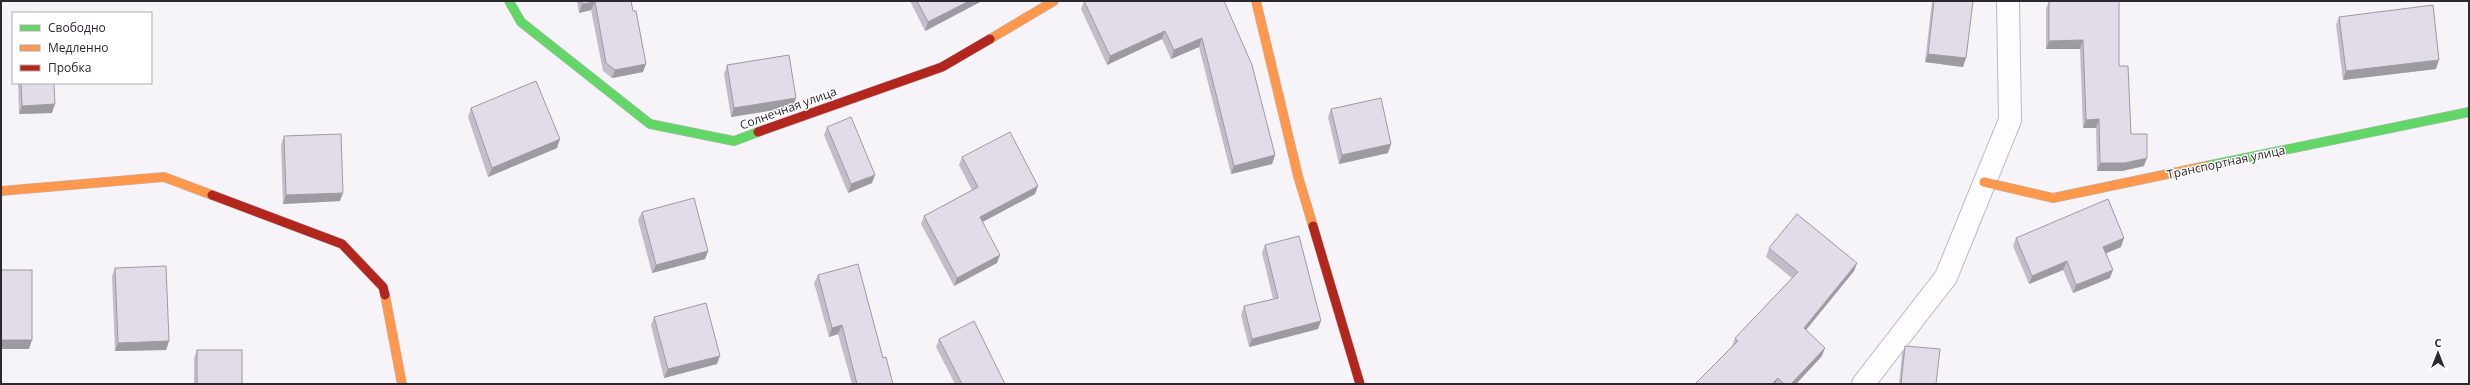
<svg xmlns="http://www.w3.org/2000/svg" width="2470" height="385" viewBox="0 0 2470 385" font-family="'Open Sans',sans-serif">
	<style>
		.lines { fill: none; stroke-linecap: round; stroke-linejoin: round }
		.street-casing { stroke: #bbb8bf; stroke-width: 24 }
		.fast-casing { stroke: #bbb8bf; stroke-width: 10 }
		.slow-casing { stroke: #bbb8bf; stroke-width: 10 }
		.jam-casing { stroke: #bbb8bf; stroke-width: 10 }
		.street { stroke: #fefdfe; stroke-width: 22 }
		.fast { stroke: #63d668; stroke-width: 9 }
		.slow { stroke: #ff974d; stroke-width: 9 }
		.jam { stroke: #b3261e; stroke-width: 9 }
		.wall { fill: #c2bdc8 }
		.shaded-wall { fill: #9e9aa2 }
		.building { fill: #e1dce8; stroke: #9e9aa2 }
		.labels { text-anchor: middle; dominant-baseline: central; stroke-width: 3; stroke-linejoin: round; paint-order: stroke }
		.street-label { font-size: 12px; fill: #2c2831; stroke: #fff }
	</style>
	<rect width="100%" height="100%" fill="#f6f3f9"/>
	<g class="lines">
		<!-- street casing -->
		<g class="street-casing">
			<path id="street" d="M1863,384L1946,277L2010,120L2008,1"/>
		</g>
		<!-- fast casing -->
		<g class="fast-casing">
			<g id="fast">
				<path d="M509,1L521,22L650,124L734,141L758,132"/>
				<path d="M2206,166L2469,112"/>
			</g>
		</g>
		<!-- slow casing -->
		<g class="slow-casing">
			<g id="slow">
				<path d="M1256,1L1298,176L1313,226"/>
				<path d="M990,39L1054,1"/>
				<path d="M1984,182L2053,198L2206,166"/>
				<path d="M1,191L164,177L212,195"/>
				<path d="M385,295L402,384"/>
			</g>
		</g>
		<!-- jam casing -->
		<g class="jam-casing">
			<g id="jam">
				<path d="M758,132L942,67L990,39"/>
				<path d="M212,195L342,244L383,287L385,295"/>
				<path d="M1313,226L1360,384"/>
			</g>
		</g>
		<!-- street -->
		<use href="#street" class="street"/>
		<!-- fast -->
		<use href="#fast" class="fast"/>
		<!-- slow -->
		<use href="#slow" class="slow"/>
		<!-- jam -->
		<use href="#jam" class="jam"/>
	</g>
	<!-- wall -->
	<g class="wall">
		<path d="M577,1H631L643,72L612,78L603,71L591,10L579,13Z"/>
		<path d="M910,1H982L925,31Z"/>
		<path d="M1084,1H1224L1275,155L1272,164L1231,174L1199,47L1171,59L1162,39L1107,65L1081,9Z"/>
		<path d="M1932,1H1973L1963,67L1925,62Z"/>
		<path d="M2049,1H2119V66L2131,134L2144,166L2122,171H2097L2096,128H2083L2080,49H2046V8Z"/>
		<path d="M2339,17L2436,69L2343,80L2336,25Z"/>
		<path d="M727,65L793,107L731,117L724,74Z"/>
		<path d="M18,83H54L52,113L19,114Z"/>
		<path d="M471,108L557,148L488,177L468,117Z"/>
		<path d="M1331,109L1391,144L1388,153L1339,164L1328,117Z"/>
		<path d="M827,127L872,183L848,193L824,135Z"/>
		<path d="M284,136L340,201L283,204L281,145Z"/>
		<path d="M962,157L1038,186L1035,194L982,222L997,263L954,286L921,224L924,216L972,190L959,165Z"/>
		<path d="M642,212L708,251L705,259L652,273L638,220Z"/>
		<path d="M2016,238L2121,247L2106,253L2110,278L2073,293L2063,270L2029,284L2013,246Z"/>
		<path d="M1265,245L1318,329L1249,347L1241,315L1244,306L1273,299L1262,253Z"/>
		<path d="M1769,248L1857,263L1854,271L1806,330L1822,356L1796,384H1695L1732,346L1735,338L1792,278L1766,257Z"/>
		<path d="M115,268L169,341L166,350L115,351L112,276Z"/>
		<path d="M818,275L883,358L893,384H852L838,334L829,337L814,283Z"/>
		<path d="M654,317L717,364L664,378L651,325Z"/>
		<path d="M939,339L1005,384H955L936,347Z"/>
		<path d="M1905,346L1936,384H1899L1902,354Z"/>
		<path d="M197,350L242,384H194V358Z"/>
	</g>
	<!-- shaded-wall -->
	<g class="shaded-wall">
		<path d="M969,1H982L925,31L928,22Z"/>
		<path d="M595,2L591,10L579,13L582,4Z"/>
		<path d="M1165,31L1162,39L1107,65L1110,56Z"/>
		<path d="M1202,38L1199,47L1171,59L1174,50Z"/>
		<path d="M2083,40L2080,49H2046L2049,41Z"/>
		<path d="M1928,54L1966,58L1963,67L1925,62Z"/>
		<path d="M2439,60L2436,69L2343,80L2346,71Z"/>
		<path d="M646,64L643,72L612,78L615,70Z"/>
		<path d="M796,98L793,107L731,117L734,108Z"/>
		<path d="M55,104L52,113L19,114L22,106Z"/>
		<path d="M2099,119L2096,128H2083L2086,120Z"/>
		<path d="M560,139L557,148L488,177L492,168Z"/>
		<path d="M1391,144L1388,153L1339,164L1342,155Z"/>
		<path d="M1275,155L1272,164L1231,174L1234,166Z"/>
		<path d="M2147,158L2144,166L2122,171H2097L2100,163Z"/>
		<path d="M875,175L872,183L848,193L851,184Z"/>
		<path d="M1038,186L1035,194L977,225L980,217Z"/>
		<path d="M343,193L340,201L283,204L286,195Z"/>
		<path d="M2124,238L2121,247L2100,256L2103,247Z"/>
		<path d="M708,251L705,259L652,273L656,265Z"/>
		<path d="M1000,255L997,263L954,286L957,278Z"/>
		<path d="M2067,261L2063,270L2029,284L2032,276Z"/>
		<path d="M1857,263L1854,271L1801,336L1804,328Z"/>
		<path d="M2113,270L2110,278L2073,293L2076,285Z"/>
		<path d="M1321,321L1318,329L1249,347L1252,339Z"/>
		<path d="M842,325L838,334L829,337L832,328Z"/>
		<path d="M1,340H32L29,349H1Z"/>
		<path d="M169,341L166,350L115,351L118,343Z"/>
		<path d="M1825,348L1822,356L1796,384H1791Z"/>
		<path d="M720,356L717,364L664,378L668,369Z"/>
		<path d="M1778,378L1775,384H1772Z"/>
	</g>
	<!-- building -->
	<g class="building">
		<path d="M582,1H631L633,11H636L646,64L615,70L606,63L595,2L582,4Z"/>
		<path d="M917,1H969L928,22Z"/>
		<path d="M1084,1H1224L1252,65L1275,155L1234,166L1202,38L1174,50L1165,31L1110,56Z"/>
		<path d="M1934,1H1973L1966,58L1928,54Z"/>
		<path d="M2049,1H2119V66H2128L2131,134H2147V158L2125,163H2100L2099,119L2086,120L2083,40L2049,41Z"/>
		<path d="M2433,5L2439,60L2346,71L2339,17Z"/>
		<path d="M789,55L796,98L734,108L727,65Z"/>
		<path d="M536,81L560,139L492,168L471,108Z"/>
		<path d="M21,83H54L55,104L22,106Z"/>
		<path d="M1381,98L1391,144L1342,155L1331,109Z"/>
		<path d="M851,117L875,175L851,184L827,127Z"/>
		<path d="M1010,132L1038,186L980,217L1000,255L957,278L924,216L978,187L962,157Z"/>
		<path d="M341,134L343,193L286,195L284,136Z"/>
		<path d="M694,198L708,251L656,265L642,212Z"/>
		<path d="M2108,199L2124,238L2103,247L2113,270L2076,285L2067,261L2032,276L2016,238Z"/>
		<path d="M1797,214L1857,263L1804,328L1825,348L1791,384H1784L1778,378L1772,384H1695L1738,341L1735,338L1798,272L1769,248Z"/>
		<path d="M1299,236L1321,321L1252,339L1244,306L1278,298L1265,245Z"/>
		<path d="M858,264L883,358L886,357L893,384H857L842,325L832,328L818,275Z"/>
		<path d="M166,266L169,341L118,343L115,268Z"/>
		<rect x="1" y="270" width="31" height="70"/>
		<path d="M706,303L720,356L668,369L654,317Z"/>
		<path d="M974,321L1005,384H962L939,339Z"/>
		<path d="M1905,346L1940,349L1936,384H1901Z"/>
		<rect x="197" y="350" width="45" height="34"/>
	</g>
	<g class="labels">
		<!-- street labels -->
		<g class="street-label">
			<text transform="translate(788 108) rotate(-20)">Солнечная улица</text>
			<text transform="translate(2226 162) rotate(-12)">Транспортная улица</text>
		</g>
	</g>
	<!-- border -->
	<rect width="2470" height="385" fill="none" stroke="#2c2831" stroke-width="4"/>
	<!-- legend -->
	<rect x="12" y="12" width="140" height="72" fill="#ffffff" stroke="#aba9ad"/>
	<rect x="20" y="25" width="20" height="6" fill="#63d668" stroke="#aba9ad"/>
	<text x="48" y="32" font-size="12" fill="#2c2831">Свободно</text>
	<rect x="20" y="45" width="20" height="6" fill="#ff974d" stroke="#aba9ad"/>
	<text x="48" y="52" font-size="12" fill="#2c2831">Медленно</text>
	<rect x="20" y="65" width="20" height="6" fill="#b3261e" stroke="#aba9ad"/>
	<text x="48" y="72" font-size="12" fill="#2c2831">Пробка</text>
	<!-- north arrow -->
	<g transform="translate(2438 353)" stroke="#ffffff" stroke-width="3" paint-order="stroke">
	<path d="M0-3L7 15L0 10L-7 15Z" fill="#2c2831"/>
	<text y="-6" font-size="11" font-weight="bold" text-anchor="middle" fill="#2c2831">С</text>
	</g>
</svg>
